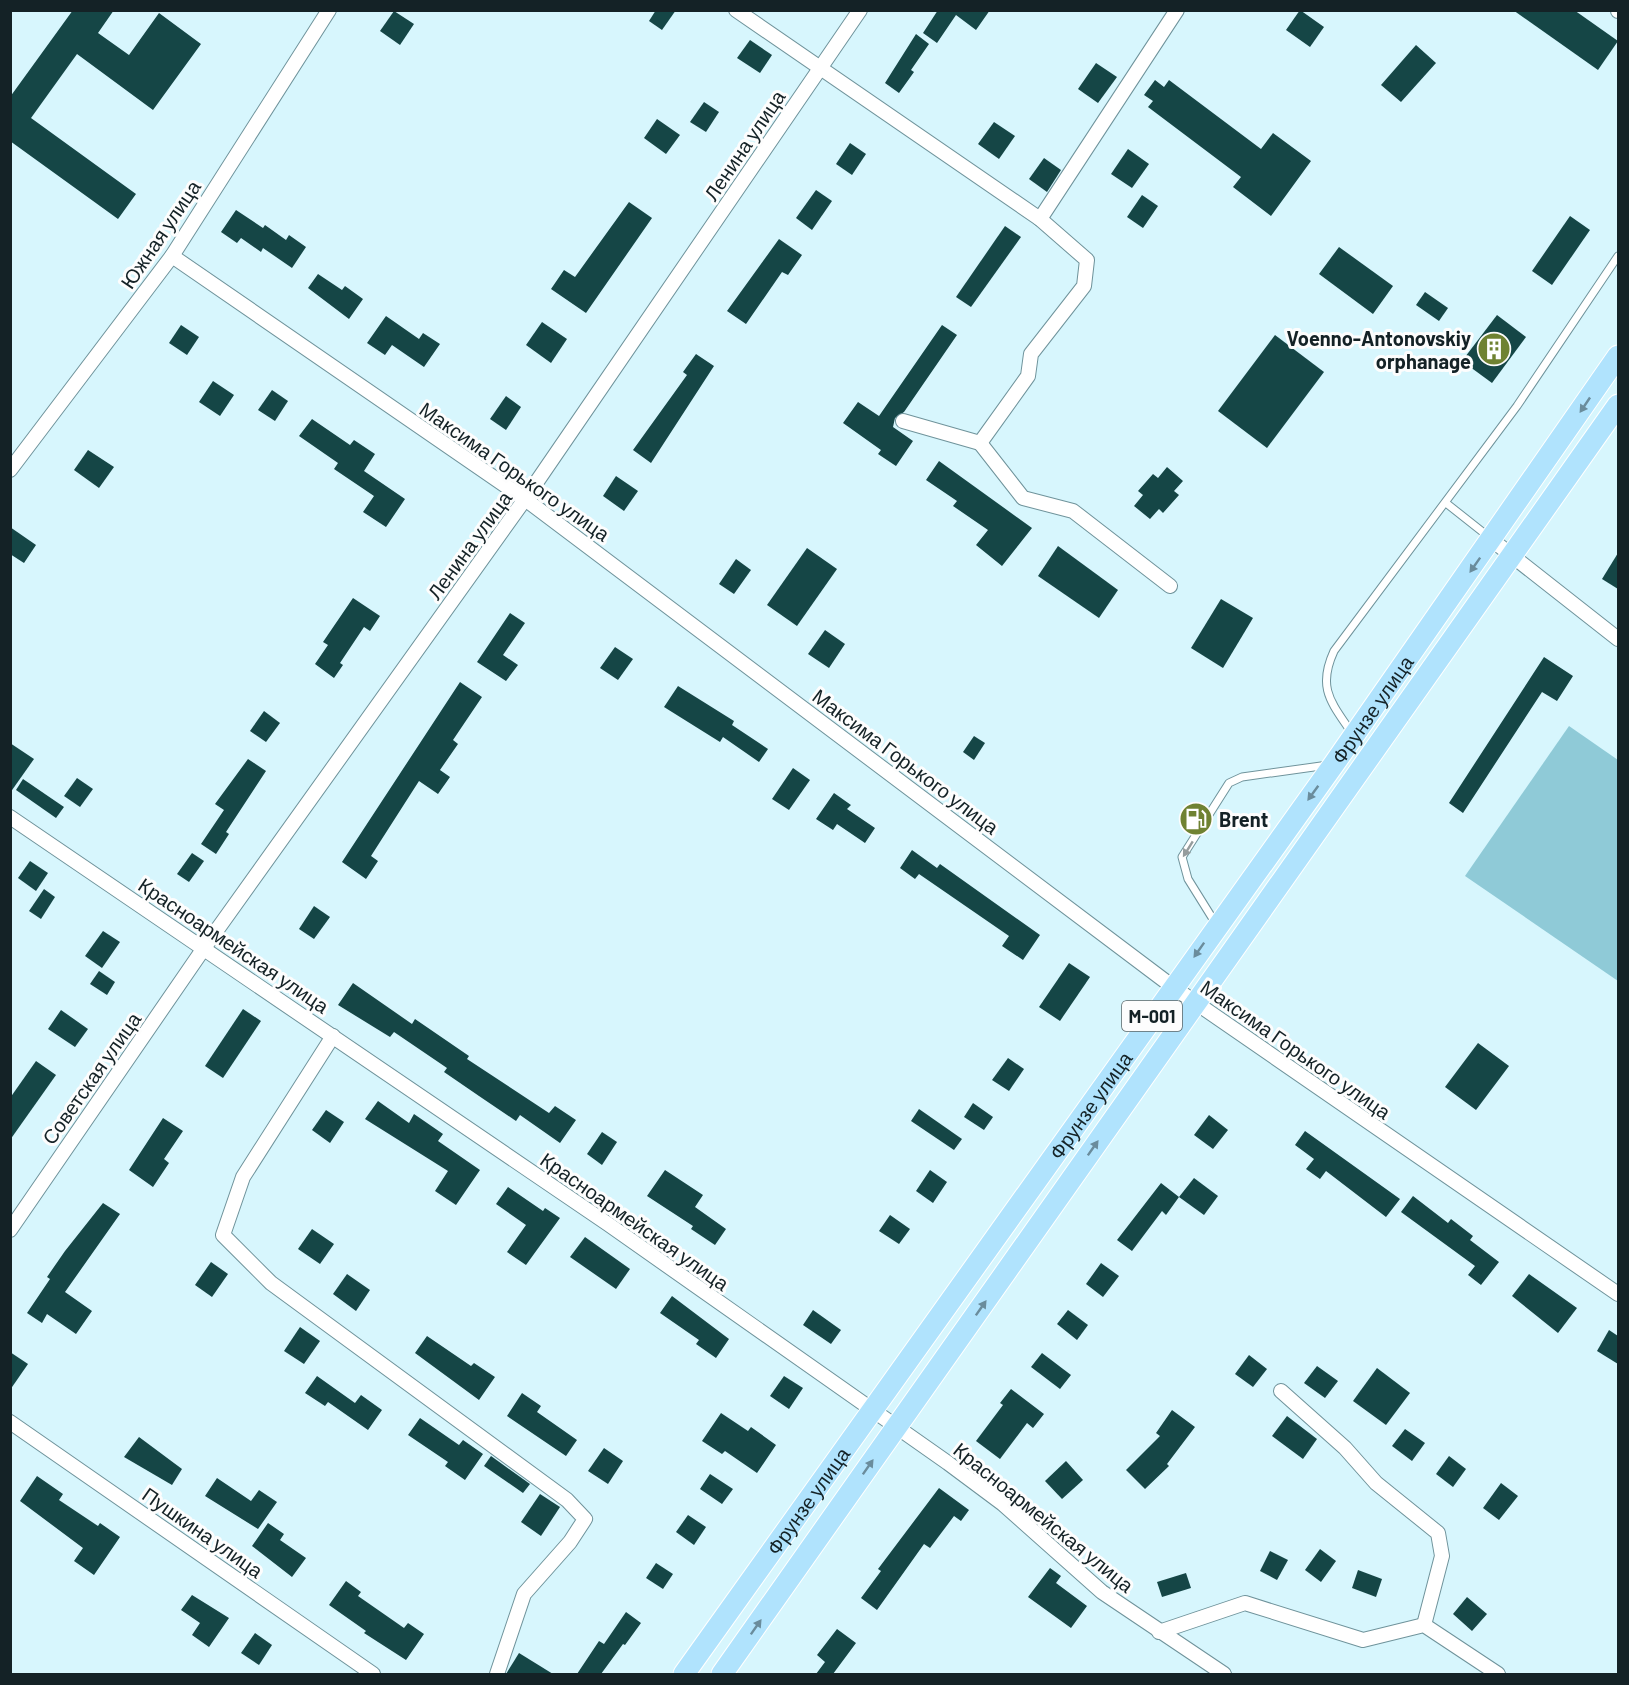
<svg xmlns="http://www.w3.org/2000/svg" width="1629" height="1685" viewBox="0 0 1629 1685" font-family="Barlow,sans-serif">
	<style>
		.green { fill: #8fcad7 }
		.building { fill: #154646 }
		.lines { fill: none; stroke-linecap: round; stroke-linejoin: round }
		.lane-casing { stroke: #6f939b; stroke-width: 9 }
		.street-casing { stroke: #6f939b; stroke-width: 16 }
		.primary-casing { stroke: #fff; stroke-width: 23 }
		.lane { stroke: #fff; stroke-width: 7 }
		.street { stroke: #fff; stroke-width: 14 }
		.primary { stroke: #b0e3fd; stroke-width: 21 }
		.oneway { fill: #6a8c9c }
		.oneway2 { fill: #959c9d }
		.labels { text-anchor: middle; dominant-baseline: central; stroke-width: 6; stroke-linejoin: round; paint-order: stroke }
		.shield { fill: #fdfdfd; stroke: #5a6466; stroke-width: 1.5 }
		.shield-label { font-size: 18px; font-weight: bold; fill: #142226 }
		.street-label { font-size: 20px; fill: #142226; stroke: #fdfdfd }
		.poi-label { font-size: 20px; font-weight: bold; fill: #142226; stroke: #fdfdfd; text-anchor: end }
	</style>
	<rect width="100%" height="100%" fill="#d7f6fd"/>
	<!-- green -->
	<path class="green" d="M1569,726L1618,760V981L1465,876Z"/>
	<!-- building -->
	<g class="building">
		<path d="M73,10H114L98,33L129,55L159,13L201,44L153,110L77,54L31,118L136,194L118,219L10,141V97Z"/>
		<path d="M656,10H676L662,30L649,21Z"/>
		<path d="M938,10H990L976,30L956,15L937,43L923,33Z"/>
		<path d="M1300,10L1324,27L1310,47L1286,30Z"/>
		<path d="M1513,10H1574L1618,41L1598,70Z"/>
		<path d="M394,11L414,24L400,45L380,31Z"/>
		<path d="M916,34L929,44L911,70L914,72L899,93L885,83Z"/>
		<path d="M750,40L772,55L760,73L737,58Z"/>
		<path d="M1416,45L1436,63L1401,102L1381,85Z"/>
		<path d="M1096,63L1117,77L1098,103L1078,89Z"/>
		<path d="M1155,80L1164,87L1169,80L1261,149L1273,133L1311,161L1271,216L1233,187L1241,177L1148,107L1153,101L1144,95Z"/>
		<path d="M704,102L719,112L706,132L690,122Z"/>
		<path d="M657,119L680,135L666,154L644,138Z"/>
		<path d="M994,122L1015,136L999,159L978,144Z"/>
		<path d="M850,143L866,154L852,175L836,164Z"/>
		<path d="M1128,149L1149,164L1132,188L1111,174Z"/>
		<path d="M1044,158L1061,170L1047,192L1029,179Z"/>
		<path d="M816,190L832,201L812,230L796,218Z"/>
		<path d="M1142,195L1158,206L1143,228L1127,217Z"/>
		<path d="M629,202L652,218L586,313L551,289L564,270L575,277Z"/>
		<path d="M236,210L263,228L265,225L286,240L289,235L306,247L292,268L263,248L261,252L241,238L237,243L221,232Z"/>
		<path d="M1570,216L1590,230L1552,285L1532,271Z"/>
		<path d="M1005,226L1021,237L971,307L956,297Z"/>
		<path d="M779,239L802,255L788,275L782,272L746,324L727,311Z"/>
		<path d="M1339,247L1393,286L1373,314L1319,274Z"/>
		<path d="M318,274L342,290L345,286L363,299L349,319L308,288Z"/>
		<path d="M1425,292L1448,308L1439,321L1416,305Z"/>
		<path d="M1497,315L1526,337L1492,383L1462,361Z"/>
		<path d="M386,316L419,339L423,333L440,344L424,367L392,345L385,355L367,343Z"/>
		<path d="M542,322L567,339L551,363L526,345Z"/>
		<path d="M181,325L199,337L187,355L169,343Z"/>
		<path d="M942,325L957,335L904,412L895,418L893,427L913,441L896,466L878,454L881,450L843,423L858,402L879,416Z"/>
		<path d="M1275,335L1324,372L1267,448L1218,411Z"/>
		<path d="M696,354L714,366L651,463L633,450L687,375L683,372Z"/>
		<path d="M213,381L234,395L220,416L199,402Z"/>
		<path d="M272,390L288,401L275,421L258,410Z"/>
		<path d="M506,396L521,407L506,430L490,419Z"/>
		<path d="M312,419L350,445L354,440L375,454L364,471L405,499L386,527L363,512L374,496L334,469L338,463L299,436Z"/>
		<path d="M88,450L114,467L99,488L74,470Z"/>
		<path d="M939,461L1032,528L1002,566L976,545L988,530L953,506L957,501L926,480Z"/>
		<path d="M1167,467L1183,481L1174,491L1179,495L1163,513L1159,509L1150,519L1134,506L1143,495L1138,491L1153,474L1158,478Z"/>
		<path d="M616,476L638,491L624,511L603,496Z"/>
		<path d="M10,527L36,545L24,563L10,554Z"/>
		<path d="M1058,546L1118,590L1099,618L1038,576Z"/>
		<path d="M807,548L837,569L797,626L767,605Z"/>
		<path d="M1618,553V589L1602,579Z"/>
		<path d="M736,559L751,570L734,594L719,584Z"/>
		<path d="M353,598L380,616L370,631L364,627L340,663L343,665L334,678L315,664L328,645L323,642Z"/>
		<path d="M1221,599L1253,618L1223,668L1191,648Z"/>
		<path d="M510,613L525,623L503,655L518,665L506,681L477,662Z"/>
		<path d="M825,630L845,644L829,668L808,654Z"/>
		<path d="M615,647L633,659L618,680L600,668Z"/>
		<path d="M1544,657L1573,676L1557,701L1542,692L1463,813L1449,803Z"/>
		<path d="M460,682L482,697L453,740L458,744L440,770L450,777L438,794L419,781L371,856L378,861L366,879L342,862Z"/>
		<path d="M678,686L734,721L732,725L768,749L759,762L723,737L720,742L664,707Z"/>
		<path d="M264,711L280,723L266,742L250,731Z"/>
		<path d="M974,736L985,743L974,760L963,752Z"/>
		<path d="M10,743L34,759L10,793Z"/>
		<path d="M248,759L266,771L226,832L229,834L216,854L201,844L224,810L215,804Z"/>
		<path d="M793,768L810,780L789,810L772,799Z"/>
		<path d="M77,778L93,789L80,807L64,796Z"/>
		<path d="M23,779L64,807L56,818L16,790Z"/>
		<path d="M834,793L851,805L847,809L875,828L865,843L837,824L833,830L816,819Z"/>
		<path d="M912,850L937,868L940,864L1040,935L1023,960L1002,946L1009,936L919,874L915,879L900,868Z"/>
		<path d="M192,853L204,861L189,882L177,874Z"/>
		<path d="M30,861L48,873L36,891L18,878Z"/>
		<path d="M44,889L55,897L41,919L29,911Z"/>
		<path d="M314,906L330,917L314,939L299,929Z"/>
		<path d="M103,931L120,942L102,968L85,956Z"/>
		<path d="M1069,963L1090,977L1060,1021L1039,1007Z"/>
		<path d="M99,971L115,982L107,995L90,984Z"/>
		<path d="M353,983L412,1024L415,1019L469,1056L467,1059L549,1113L555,1106L576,1120L560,1143L520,1115L516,1121L479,1096L444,1072L447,1068L394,1032L390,1037L338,1005Z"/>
		<path d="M243,1009L261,1021L223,1078L205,1066Z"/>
		<path d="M61,1010L88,1029L75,1047L48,1029Z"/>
		<path d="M1478,1043L1509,1066L1476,1110L1445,1087Z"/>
		<path d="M1008,1058L1024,1069L1009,1091L992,1080Z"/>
		<path d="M36,1061L56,1075L10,1140V1098Z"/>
		<path d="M378,1101L409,1123L414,1114L443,1134L438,1141L480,1170L456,1205L435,1191L448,1171L365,1119Z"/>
		<path d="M973,1103L993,1117L984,1130L964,1117Z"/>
		<path d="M919,1109L962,1139L954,1150L911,1121Z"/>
		<path d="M326,1110L344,1122L330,1143L312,1130Z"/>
		<path d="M1209,1115L1228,1130L1213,1149L1194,1135Z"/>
		<path d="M163,1118L183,1131L164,1159L169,1163L153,1187L129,1170Z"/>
		<path d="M1305,1131L1400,1199L1386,1217L1326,1171L1320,1179L1306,1169L1314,1159L1295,1145Z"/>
		<path d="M602,1132L617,1142L602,1165L587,1154Z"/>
		<path d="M665,1170L703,1195L695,1207L726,1229L715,1245L691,1229L693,1226L647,1196Z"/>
		<path d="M930,1170L947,1182L933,1203L916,1191Z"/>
		<path d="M1194,1178L1218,1196L1204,1215L1179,1197Z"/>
		<path d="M1161,1183L1179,1197L1166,1215L1162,1211L1132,1251L1117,1240Z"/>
		<path d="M508,1187L543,1211L545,1208L560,1218L526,1265L507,1252L526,1225L496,1204Z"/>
		<path d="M1413,1196L1448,1223L1451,1219L1473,1236L1470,1240L1499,1262L1481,1285L1468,1275L1475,1266L1401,1212Z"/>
		<path d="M103,1203L120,1214L65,1292L92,1311L76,1334L47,1314L42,1323L27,1313L50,1279L47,1277L65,1251Z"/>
		<path d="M890,1215L910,1229L899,1244L879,1231Z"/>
		<path d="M312,1229L334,1244L320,1264L298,1249Z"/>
		<path d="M585,1237L630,1269L616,1289L570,1257Z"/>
		<path d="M211,1262L228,1274L212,1297L195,1285Z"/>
		<path d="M1101,1263L1119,1276L1103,1297L1086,1284Z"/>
		<path d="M347,1274L370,1290L356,1311L333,1294Z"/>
		<path d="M1529,1274L1577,1308L1558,1333L1512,1296Z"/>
		<path d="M672,1296L729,1339L716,1358L696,1344L699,1340L660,1313Z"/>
		<path d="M813,1310L841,1330L831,1344L803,1325Z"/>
		<path d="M1068,1310L1088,1325L1077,1340L1057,1324Z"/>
		<path d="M300,1327L320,1341L304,1364L284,1351Z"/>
		<path d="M1609,1330L1618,1336V1364L1597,1351Z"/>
		<path d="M427,1336L471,1366L474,1363L495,1377L479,1400L415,1353Z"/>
		<path d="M10,1352L28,1364L10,1390Z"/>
		<path d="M1042,1353L1071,1375L1060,1389L1031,1367Z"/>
		<path d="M1249,1355L1267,1369L1253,1387L1235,1374Z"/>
		<path d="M1317,1366L1338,1381L1325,1398L1304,1383Z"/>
		<path d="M1377,1368L1410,1393L1386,1425L1353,1401Z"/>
		<path d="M317,1376L355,1403L361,1395L382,1410L368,1430L328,1402L325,1406L305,1393Z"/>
		<path d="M784,1376L803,1388L789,1409L770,1396Z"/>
		<path d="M1011,1389L1044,1414L1033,1428L1027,1423L1000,1459L976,1441L1003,1405L1000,1403Z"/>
		<path d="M522,1393L541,1406L537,1412L577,1440L566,1456L507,1416Z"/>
		<path d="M1172,1410L1195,1427L1167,1464L1169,1466L1145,1489L1126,1470L1160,1436L1156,1433Z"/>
		<path d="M721,1413L748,1431L751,1427L776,1445L757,1473L725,1451L722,1454L702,1441Z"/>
		<path d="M1287,1416L1317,1439L1303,1459L1272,1436Z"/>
		<path d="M420,1418L459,1445L463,1440L483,1454L465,1480L445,1466L448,1462L408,1435Z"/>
		<path d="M1405,1429L1425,1443L1412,1461L1392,1446Z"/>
		<path d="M139,1437L182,1469L172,1485L124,1457Z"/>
		<path d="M604,1448L623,1461L608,1484L588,1471Z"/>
		<path d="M491,1456L530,1484L523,1493L484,1466Z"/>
		<path d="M1449,1456L1466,1469L1453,1487L1436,1474Z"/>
		<path d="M1066,1461L1083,1480L1062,1499L1045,1481Z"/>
		<path d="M710,1474L733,1489L722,1504L700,1489Z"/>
		<path d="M37,1476L63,1494L59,1500L98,1526L100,1523L120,1537L94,1575L74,1561L83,1548L20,1501Z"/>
		<path d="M217,1478L251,1501L259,1490L277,1502L258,1529L205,1496Z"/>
		<path d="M1501,1483L1518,1496L1499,1520L1483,1508Z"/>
		<path d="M939,1488L969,1510L961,1521L954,1516L930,1548L924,1544L877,1610L861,1598L881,1571L878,1569Z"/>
		<path d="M540,1494L560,1507L541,1536L521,1522Z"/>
		<path d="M688,1515L706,1527L694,1545L676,1532Z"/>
		<path d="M268,1523L284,1534L280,1540L306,1558L292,1577L252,1546Z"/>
		<path d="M1320,1549L1336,1561L1321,1582L1305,1570Z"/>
		<path d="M1270,1551L1288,1560L1277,1580L1260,1571Z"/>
		<path d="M656,1563L673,1574L663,1589L646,1578Z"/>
		<path d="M1050,1568L1061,1576L1056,1583L1087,1606L1071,1628L1028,1597Z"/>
		<path d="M1358,1570L1382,1579L1376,1597L1352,1588Z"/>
		<path d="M1186,1573L1191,1588L1162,1597L1157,1582Z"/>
		<path d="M346,1581L361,1592L358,1596L404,1628L408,1623L424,1634L406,1660L364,1633L366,1631L329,1605Z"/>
		<path d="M192,1595L229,1618L209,1647L192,1635L200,1623L181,1610Z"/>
		<path d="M1467,1597L1487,1614L1472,1631L1453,1614Z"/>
		<path d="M626,1612L641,1623L625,1645L623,1644L601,1674H577L599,1641L604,1644Z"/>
		<path d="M837,1629L856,1643L833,1674H816L825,1662L817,1655Z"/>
		<path d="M255,1633L272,1645L259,1665L241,1653Z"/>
		<path d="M519,1653L553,1674H506Z"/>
	</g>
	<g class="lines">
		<!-- lane casing -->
		<g class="lane-casing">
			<g id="lane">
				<path d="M1446,503L1489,537"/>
				<path d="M1351,732C1331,702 1317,688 1334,651L1517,406L1618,256"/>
				<path d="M1216,924L1188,879L1182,857L1229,783L1242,777L1328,765"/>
			</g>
		</g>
		<!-- street casing -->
		<g class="street-casing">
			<g id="street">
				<path d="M736,10L1040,219L1087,260L1084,286L1031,354L1028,376L980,443L903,421"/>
				<path d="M1618,10V11"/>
				<path d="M1040,219L1177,10"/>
				<path d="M172,256L525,499L1173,987L1618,1294"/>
				<path d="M980,443L1023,498L1073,511L1170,586"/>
				<path d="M10,470L172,256L329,10"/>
				<path d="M1492,540L1618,639"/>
				<path d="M10,817L608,1224L948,1463L1003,1504L1102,1592L1224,1674"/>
				<path d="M333,1036L243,1177L223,1235L271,1283L567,1500L585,1519L570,1542L524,1594L497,1674"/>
				<path d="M10,1230L204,948L525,499L860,10"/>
				<path d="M1281,1391L1345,1448L1376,1483L1438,1533L1442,1556L1424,1625"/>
				<path d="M10,1422L373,1674"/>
				<path d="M1159,1632L1245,1603L1363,1640L1424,1625L1498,1674"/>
			</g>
		</g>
		<!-- primary casing -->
		<g class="primary-casing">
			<g id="primary">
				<path id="s1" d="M684,1674L1334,764L1618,356"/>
				<path d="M722,1674L1618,405"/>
			</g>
		</g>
		<!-- lane -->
		<use href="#lane" class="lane"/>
		<!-- street -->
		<use href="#street" class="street"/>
		<!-- primary -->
		<use href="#primary" class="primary"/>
	</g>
	<!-- one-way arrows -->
	<defs><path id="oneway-solid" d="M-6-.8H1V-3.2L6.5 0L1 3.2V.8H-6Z" transform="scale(1.5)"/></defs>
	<g class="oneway">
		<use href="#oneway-solid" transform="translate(1585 405) rotate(124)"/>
		<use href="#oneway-solid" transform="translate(1475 565) rotate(125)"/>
		<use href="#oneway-solid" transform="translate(1313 793) rotate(126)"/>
		<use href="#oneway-solid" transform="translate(1199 950) rotate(125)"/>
		<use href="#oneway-solid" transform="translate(1093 1148) rotate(-55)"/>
		<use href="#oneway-solid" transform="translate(981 1308) rotate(-55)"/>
		<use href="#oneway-solid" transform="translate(868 1467) rotate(-55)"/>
		<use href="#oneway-solid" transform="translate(756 1627) rotate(-55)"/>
	</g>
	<use class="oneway2" href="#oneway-solid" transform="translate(1188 849) rotate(122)"/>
	<!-- icons -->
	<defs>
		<g id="building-disc" transform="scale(1.725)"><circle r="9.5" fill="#6f8232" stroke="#fdfdfd"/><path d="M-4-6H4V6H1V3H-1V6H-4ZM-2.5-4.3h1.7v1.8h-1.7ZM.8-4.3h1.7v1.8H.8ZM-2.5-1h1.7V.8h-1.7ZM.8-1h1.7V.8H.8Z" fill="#fff"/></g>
		<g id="fuel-disc" transform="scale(1.725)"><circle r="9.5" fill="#6f8232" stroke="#fdfdfd"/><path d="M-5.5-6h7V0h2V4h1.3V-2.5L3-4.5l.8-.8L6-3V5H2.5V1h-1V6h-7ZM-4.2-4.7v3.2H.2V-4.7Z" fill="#fff"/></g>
	</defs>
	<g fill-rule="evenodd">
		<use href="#building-disc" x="1494" y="349"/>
		<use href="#fuel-disc" x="1196" y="819"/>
	</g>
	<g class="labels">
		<!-- shield labels -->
		<rect class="shield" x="1122" y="1001" width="60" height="30" rx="4.5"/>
		<g class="shield-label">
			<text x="1152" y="1016">M-001</text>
		</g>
		<!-- street labels -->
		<g class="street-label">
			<text transform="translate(744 145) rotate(-56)">Ленина улица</text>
			<text transform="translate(160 234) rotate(-56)">Южная улица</text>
			<text transform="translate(515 471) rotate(35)">Максима Горького улица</text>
			<text transform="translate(469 545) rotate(-54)">Ленина улица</text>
			<text stroke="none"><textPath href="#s1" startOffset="1185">Фрунзе улица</textPath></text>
			<text transform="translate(906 761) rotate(37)">Максима Горького улица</text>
			<text transform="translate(234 945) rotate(34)">Красноармейская улица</text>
			<text transform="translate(1296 1049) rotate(35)">Максима Горького улица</text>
			<text transform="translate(91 1078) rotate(-55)">Советская улица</text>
			<text stroke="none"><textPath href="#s1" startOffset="699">Фрунзе улица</textPath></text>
			<text transform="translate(635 1221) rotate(35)">Красноармейская улица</text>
			<text stroke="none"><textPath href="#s1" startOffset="213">Фрунзе улица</textPath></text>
			<text transform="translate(1044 1517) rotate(39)">Красноармейская улица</text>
			<text transform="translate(203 1532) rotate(35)">Пушкина улица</text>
		</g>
		<!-- poi labels -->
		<g class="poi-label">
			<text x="1471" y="338">Voenno-Antonovskiy<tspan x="1471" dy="23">orphanage</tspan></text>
			<text x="1219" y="819" text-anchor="start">Brent</text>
		</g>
	</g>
	<!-- border -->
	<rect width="1629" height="1685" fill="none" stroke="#142226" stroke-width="24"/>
</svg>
